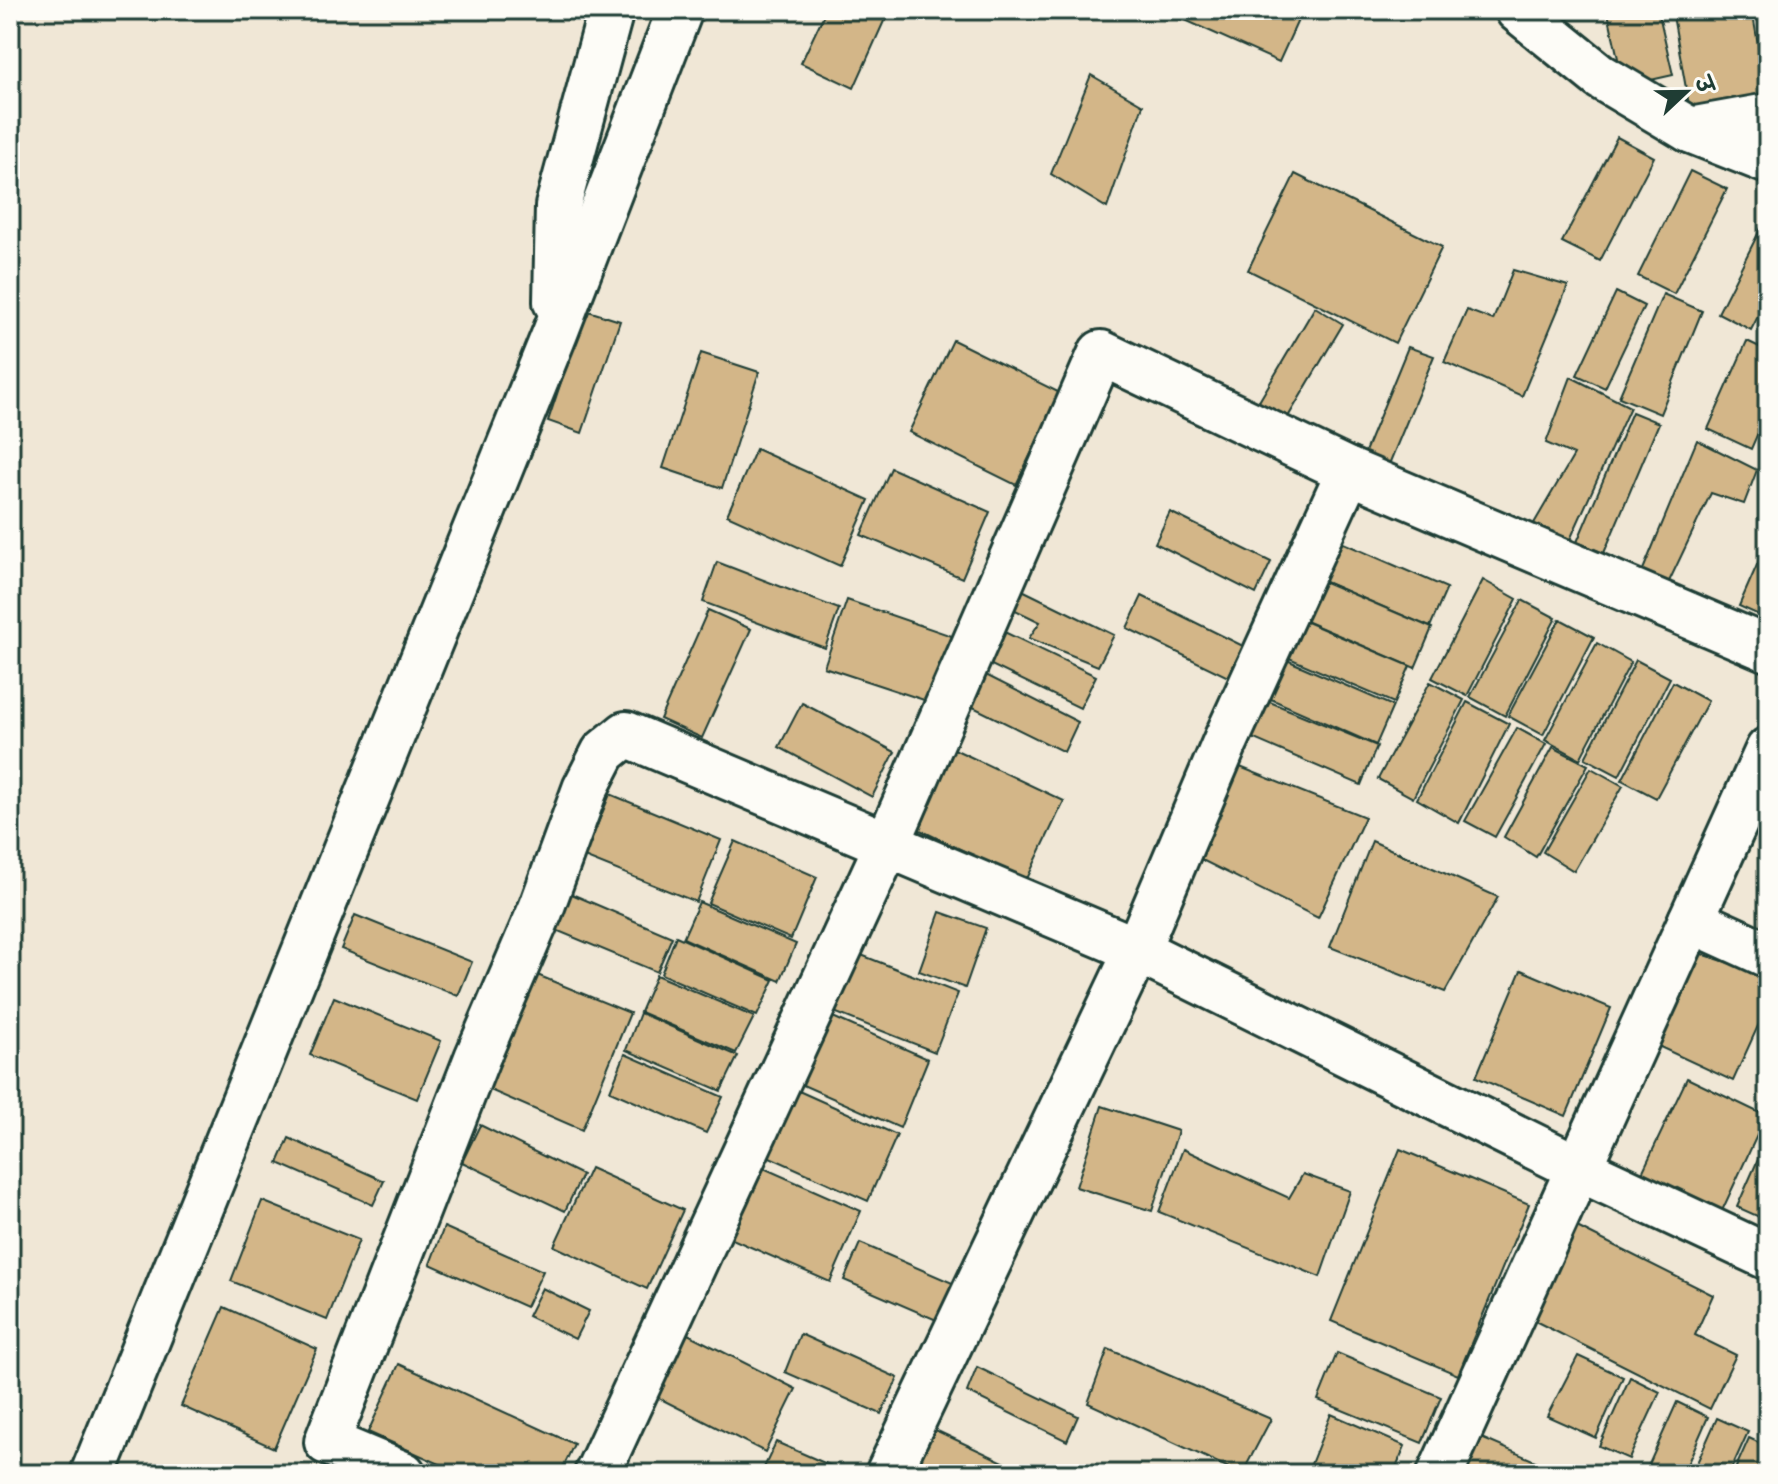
<svg xmlns="http://www.w3.org/2000/svg" width="1778" height="1484" viewBox="0 0 1778 1484" font-family="Mali,'Playpen Sans Deva',sans-serif">
	<style>
		.building { fill: #d3b688; stroke: #1f3d34; stroke-width: 2 }
		.lines { fill: none; stroke-linecap: round; stroke-linejoin: round }
		.minor-casing { stroke: #1f3d34; stroke-width: 50 }
		.minor { stroke: #fdfcf7; stroke-width: 44 }
	</style>
	<rect width="100%" height="100%" fill="#f0e7d6"/>
	<filter id="ink" filterUnits="userSpaceOnUse"><feTurbulence type="fractalNoise" baseFrequency=".0125" numOctaves="2"/><feDisplacementMap in="SourceGraphic" scale="16" xChannelSelector="R" yChannelSelector="G"/><feConvolveMatrix kernelMatrix="1 2 1 2 8 2 1 2 1" color-interpolation-filters="sRGB"/></filter>
	<g filter="url(#ink)">
		<!-- building -->
		<g class="building">
			<path d="M826,10H889L854,88L801,63Z"/>
			<path d="M1168,10H1281L1299,18L1279,62L1167,12Z"/>
			<path d="M1619,10H1658L1673,75L1624,86L1608,13Z"/>
			<path d="M1672,10H1752L1768,100L1692,122Z"/>
			<path d="M1091,75L1143,105L1107,208L1051,174Z"/>
			<path d="M1617,137L1654,157L1600,261L1562,242Z"/>
			<path d="M1690,171L1727,189L1674,294L1638,276Z"/>
			<path d="M1295,174L1442,247L1395,343L1248,270Z"/>
			<path d="M1768,214V297L1751,330L1718,313Z"/>
			<path d="M1513,270L1568,286L1522,396L1444,362L1467,310L1493,320Z"/>
			<path d="M1616,292L1644,306L1605,388L1577,375Z"/>
			<path d="M1663,294L1702,311L1660,414L1619,397Z"/>
			<path d="M1315,307L1343,324L1282,427L1254,410Z"/>
			<path d="M585,310L620,321L582,433L548,421Z"/>
			<path d="M953,340L1060,393L1016,485L909,432Z"/>
			<path d="M1747,341L1768,351V410L1751,449L1708,429Z"/>
			<path d="M1408,347L1434,356L1385,474L1360,464Z"/>
			<path d="M701,353L759,372L722,488L663,468Z"/>
			<path d="M1571,377L1630,407L1569,542L1533,525L1574,455L1546,443Z"/>
			<path d="M1632,412L1659,423L1604,553L1577,542Z"/>
			<path d="M1697,440L1757,470L1744,504L1711,493L1666,588L1640,577Z"/>
			<path d="M756,449L869,500L840,566L727,515Z"/>
			<path d="M891,468L990,512L962,578L861,535Z"/>
			<path d="M1170,512L1271,562L1256,594L1155,543Z"/>
			<path d="M1334,539L1447,588L1430,627L1318,579Z"/>
			<path d="M1768,540V619L1739,606Z"/>
			<path d="M717,562L839,609L825,648L703,602Z"/>
			<path d="M1320,580L1432,628L1415,668L1303,620Z"/>
			<path d="M1483,580L1517,599L1467,696L1432,678Z"/>
			<path d="M1012,585L1114,635L1098,666L1029,638L1040,622L1011,608Z"/>
			<path d="M1142,596L1243,646L1228,677L1127,628Z"/>
			<path d="M847,600L952,636L930,702L824,667Z"/>
			<path d="M1522,600L1556,618L1505,716L1470,697Z"/>
			<path d="M708,610L751,629L702,738L660,719Z"/>
			<path d="M1297,618L1410,666L1394,703L1282,655Z"/>
			<path d="M1560,619L1594,637L1543,735L1508,716Z"/>
			<path d="M994,627L1096,676L1080,708L979,659Z"/>
			<path d="M1597,643L1631,662L1580,759L1545,740Z"/>
			<path d="M1280,657L1393,706L1376,745L1264,696Z"/>
			<path d="M1636,660L1670,678L1619,776L1585,758Z"/>
			<path d="M980,672L1078,722L1064,752L965,703Z"/>
			<path d="M1430,682L1464,700L1413,798L1378,779Z"/>
			<path d="M1673,682L1708,701L1656,798L1622,780Z"/>
			<path d="M1260,698L1377,746L1361,785L1245,735Z"/>
			<path d="M1467,702L1509,724L1459,823L1417,799Z"/>
			<path d="M802,703L895,752L872,797L779,747Z"/>
			<path d="M1517,728L1546,744L1495,837L1465,821Z"/>
			<path d="M1553,747L1588,765L1536,857L1504,837Z"/>
			<path d="M954,749L1064,801L1026,881L916,828Z"/>
			<path d="M1230,763L1365,817L1318,918L1182,850Z"/>
			<path d="M1591,768L1623,786L1574,871L1543,852Z"/>
			<path d="M610,794L721,840L696,902L584,857Z"/>
			<path d="M735,841L817,877L791,939L708,903Z"/>
			<path d="M1372,841L1498,897L1445,992L1330,947Z"/>
			<path d="M567,892L672,937L657,972L551,928Z"/>
			<path d="M699,902L796,944L780,981L683,938Z"/>
			<path d="M940,912L986,928L965,988L919,971Z"/>
			<path d="M355,915L472,962L458,996L341,949Z"/>
			<path d="M676,936L774,980L757,1016L661,974Z"/>
			<path d="M851,951L958,993L935,1052L829,1010Z"/>
			<path d="M1693,951L1768,976V1004L1733,1081L1660,1047Z"/>
			<path d="M1521,970L1611,1008L1566,1116L1476,1077Z"/>
			<path d="M530,972L630,1013L582,1130L483,1087Z"/>
			<path d="M656,975L754,1017L736,1053L640,1012Z"/>
			<path d="M334,997L441,1041L417,1099L310,1055Z"/>
			<path d="M640,1013L738,1056L721,1091L626,1050Z"/>
			<path d="M826,1014L928,1059L900,1128L796,1082Z"/>
			<path d="M625,1054L723,1097L706,1133L610,1091Z"/>
			<path d="M1687,1078L1766,1116L1721,1213L1641,1175Z"/>
			<path d="M792,1088L897,1135L868,1201L763,1154Z"/>
			<path d="M1102,1106L1178,1131L1152,1211L1076,1187Z"/>
			<path d="M480,1125L582,1175L565,1211L462,1162Z"/>
			<path d="M1768,1137V1215L1766,1220L1737,1207Z"/>
			<path d="M289,1138L384,1181L373,1205L278,1163Z"/>
			<path d="M1183,1149L1289,1198L1303,1174L1350,1191L1320,1277L1159,1212Z"/>
			<path d="M1400,1149L1529,1204L1458,1375L1331,1321Z"/>
			<path d="M752,1163L861,1211L830,1282L721,1234Z"/>
			<path d="M590,1168L683,1210L647,1289L554,1246Z"/>
			<path d="M262,1201L359,1240L327,1320L231,1281Z"/>
			<path d="M1575,1226L1713,1295L1695,1335L1736,1355L1710,1409L1529,1318Z"/>
			<path d="M444,1227L543,1271L526,1307L430,1264Z"/>
			<path d="M860,1243L957,1285L941,1322L844,1280Z"/>
			<path d="M542,1288L589,1311L575,1339L528,1316Z"/>
			<path d="M224,1307L317,1349L274,1448L181,1406Z"/>
			<path d="M678,1329L796,1389L765,1452L647,1392Z"/>
			<path d="M800,1334L898,1378L881,1414L785,1372Z"/>
			<path d="M1108,1349L1271,1419L1242,1474L1088,1403Z"/>
			<path d="M1337,1353L1441,1397L1422,1443L1318,1400Z"/>
			<path d="M1578,1356L1623,1377L1596,1438L1547,1416Z"/>
			<path d="M399,1364L574,1444L560,1474H462L368,1432Z"/>
			<path d="M977,1367L1078,1416L1067,1441L967,1392Z"/>
			<path d="M1630,1377L1660,1392L1629,1459L1599,1446Z"/>
			<path d="M1677,1402L1708,1417L1683,1474H1653L1646,1471Z"/>
			<path d="M1331,1414L1405,1446L1393,1474H1307Z"/>
			<path d="M1717,1418L1748,1432L1729,1474H1692Z"/>
			<path d="M931,1428L1029,1474H913Z"/>
			<path d="M1479,1437L1556,1470L1554,1474H1462Z"/>
			<path d="M1749,1438L1768,1447V1474H1733Z"/>
			<path d="M776,1442L850,1474H761Z"/>
		</g>
		<g class="lines">
			<!-- minor casing -->
			<g class="minor-casing">
				<g id="minor">
					<path d="M1518,10L1601,77L1690,130L1768,161"/>
					<path d="M1690,130L1768,116"/>
					<path d="M556,302L558,206L611,10"/>
					<path d="M1691,920L1768,955"/>
					<path d="M93,1474L555,333L680,10"/>
					<path d="M403,1474L327,1442L477,1058L541,909L585,789L604,752L626,734L1137,950L1578,1168L1768,1257"/>
					<path d="M597,1474L887,845L1101,353L1349,471L1768,649"/>
					<path d="M888,1474L1137,950L1226,740L1349,471"/>
					<path d="M1440,1474L1768,750"/>
				</g>
			</g>
			<!-- minor -->
			<use href="#minor" class="minor"/>
		</g>
	</g>
	<!-- margin -->
	<rect width="1778" height="1484" fill="none" stroke="#fdfcf7" stroke-width="40"/>
	<rect x="20" y="20" width="1738" height="1444" fill="none" stroke="#1f3d34" stroke-width="3" filter="url(#ink)"/>
	<!-- north arrow -->
	<g transform="translate(1686 92) rotate(68)" stroke="#fdfcf7" stroke-width="6" paint-order="stroke">
	<path d="M0-6L14 30L0 20L-14 30Z" fill="#1f3d34"/>
	<text y="-12" font-size="22" font-weight="bold" text-anchor="middle" fill="#1f3d34">उ</text>
	</g>
</svg>
